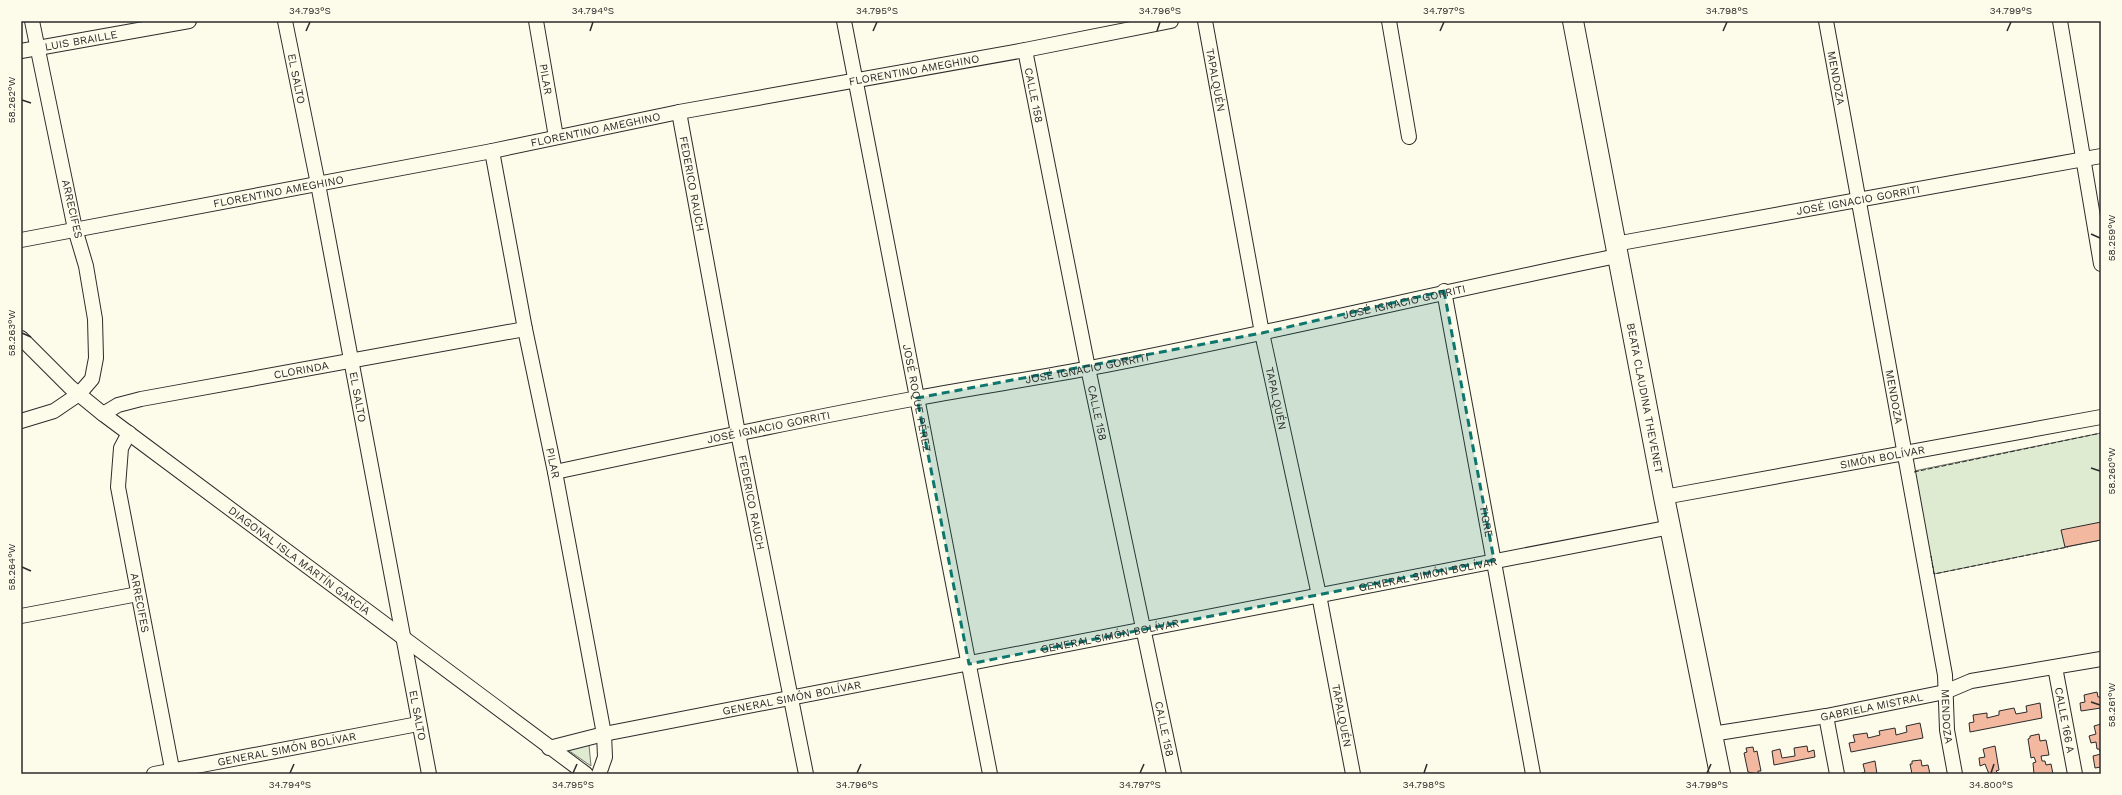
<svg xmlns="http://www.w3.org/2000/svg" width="2122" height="795" viewBox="0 0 2122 795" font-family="'Work Sans',sans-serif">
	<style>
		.green { fill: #deebd1; stroke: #74746e }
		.building { fill: #f2b8a0; stroke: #2b2b2b }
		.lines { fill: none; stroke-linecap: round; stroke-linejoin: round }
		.street-casing { stroke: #2b2b2b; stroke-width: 16 }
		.secondary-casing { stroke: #2b2b2b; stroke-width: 22 }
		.street { stroke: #fdfbea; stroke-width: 14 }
		.secondary { stroke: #fdfbea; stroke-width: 20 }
		.fence { stroke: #2b2b2b; stroke-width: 1; stroke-dasharray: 5 2; stroke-linecap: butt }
		.marked { fill: #0f766e; fill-opacity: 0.2; stroke: #0f766e; stroke-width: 3; stroke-dasharray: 8 5; stroke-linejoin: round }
		.ticks { fill: none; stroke: #2b2b2b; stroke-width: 1.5 }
		.labels { text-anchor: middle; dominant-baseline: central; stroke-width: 3; stroke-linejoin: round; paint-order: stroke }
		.street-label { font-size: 11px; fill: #2b2b2b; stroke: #fdfbea }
		.neatline { fill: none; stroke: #2b2b2b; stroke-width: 1.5 }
		.ticks-label { font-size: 10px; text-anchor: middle; fill: #2b2b2b }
	</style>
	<rect width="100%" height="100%" fill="#fdfbea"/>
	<!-- green -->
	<g class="green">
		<path d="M2101,433V540L1934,574L1914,471Z"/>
		<path d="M589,745L591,766L565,748Z"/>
	</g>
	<!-- building -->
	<g class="building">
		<path d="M2101,522V540L2065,547L2061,530Z"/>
		<path d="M2097,692L2098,697H2101V708L2081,711L2080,703L2085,702L2084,695Z"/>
		<path d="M2040,703L2042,718L1970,732L1969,723L1974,722L1973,715L1987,713V718L1999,715V711L2014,708L2016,714L2027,712L2026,706Z"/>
		<path d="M1920,723L1923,738L1851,752L1849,743L1855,742L1853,735L1867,733L1868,738L1880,735L1879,731L1895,728L1896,735L1907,732L1906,726Z"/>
		<path d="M2101,724V769V767L2095,768L2093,756L2101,754L2099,749H2097L2096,742L2091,743L2089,736L2096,734L2094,726Z"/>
		<path d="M2039,734L2040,741L2046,740L2049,755L2041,756L2042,761H2045L2046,765L2051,764L2053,774H2034L2033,763L2036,762L2034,757L2031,758L2028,739L2030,738V736Z"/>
		<path d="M1807,746L1808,752L1814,750L1815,757L1774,765L1772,751L1780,749L1782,758L1795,756L1794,748Z"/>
		<path d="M1995,746L1999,770L1996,771L1999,774H1989L1985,764L1980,766L1979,758L1985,757L1983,749Z"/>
		<path d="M1753,747L1754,752L1757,751L1761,771H1758V774L1748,772L1744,753L1747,752L1746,748Z"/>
		<path d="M1921,760L1922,766L1928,765L1930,774H1912L1910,764H1912V761Z"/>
		<path d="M1875,761L1877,774H1859L1865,772L1863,764Z"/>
	</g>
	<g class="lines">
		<!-- street casing -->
		<g class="street-casing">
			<g id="street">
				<path id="s1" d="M285,21L318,184L429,774"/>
				<path id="s2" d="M536,21L556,137"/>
				<path id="s3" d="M844,21L990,774"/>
				<path id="s4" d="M1205,21L1262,333L1319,595L1353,774"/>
				<path d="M1389,21L1409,137"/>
				<path id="s5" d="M1826,21L1945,675L1947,730L1955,774"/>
				<path d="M2060,21L2101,264"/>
				<path id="s6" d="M1025,50L1088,368L1174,774"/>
				<path id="s7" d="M21,51L189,21"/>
				<path id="s8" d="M679,112L738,433L806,774"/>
				<path id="s9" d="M492,151L525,329L555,472L604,734L605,757L599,774"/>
				<path id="s10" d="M21,240L492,151L679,112L1025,50L1171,21"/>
				<path id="s11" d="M1615,244L2101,156"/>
				<path id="s12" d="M1444,291L1533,774"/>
				<path id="s13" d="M21,338L70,387L103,414L586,774"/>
				<path id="s14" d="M103,414L118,405L141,399L525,329"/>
				<path d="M21,421L54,411L79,394L92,379L96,358L95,319L86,266L75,229L32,21"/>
				<path id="s15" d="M129,433L121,448L118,487L173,774"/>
				<path id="s16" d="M555,472C676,446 797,420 918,398C975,387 1033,379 1090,368C1267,334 1441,292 1617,256"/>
				<path id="s17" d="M1664,497L2101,417"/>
				<path d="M21,616L138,594"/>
				<path id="s18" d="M2055,667L2075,774"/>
				<path d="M1826,716L1837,774"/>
				<path id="s19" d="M1712,734L1826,716L1945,692L1971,681L2101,659"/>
				<path id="s20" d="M549,748L604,734L1671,527"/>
				<path id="s21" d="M154,774L418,724"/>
			</g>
		</g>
		<!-- secondary casing -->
		<g class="secondary-casing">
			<g id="secondary">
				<path id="s22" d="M1573,21L1664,497L1720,774"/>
			</g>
		</g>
		<!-- street -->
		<use href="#street" class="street"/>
		<!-- secondary -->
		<use href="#secondary" class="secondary"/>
		<!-- fence -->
		<g class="fence">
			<path d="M1914,472L2101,433"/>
			<path d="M1931,556L1934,574L2068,547"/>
		</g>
	</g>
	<!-- marked area -->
	<path class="marked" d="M1444,291L1494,560L969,664L917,398L1262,333Z"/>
	<!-- ticks -->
	<path class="ticks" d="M306,31L310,22M590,31L593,22M873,31L877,22M1157,31L1160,22M1440,31L1444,22M1723,31L1727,22M2007,31L2011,22M22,100L31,103M2091,234L2100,238M22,333L31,337M2091,468L2100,471M22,567L31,571M2091,702L2100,705M290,773L294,764M573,773L577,764M857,773L861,764M1140,773L1144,764M1424,773L1427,764M1707,773L1711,764M1991,773L1994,764"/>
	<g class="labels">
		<!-- street labels -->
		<g class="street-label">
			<text stroke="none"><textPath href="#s7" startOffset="61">LUIS BRAILLE</textPath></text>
			<text stroke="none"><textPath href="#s10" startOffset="909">FLORENTINO AMEGHINO</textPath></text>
			<text stroke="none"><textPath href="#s5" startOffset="58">MENDOZA</textPath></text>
			<text stroke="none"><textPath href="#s1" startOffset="59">EL SALTO</textPath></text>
			<text stroke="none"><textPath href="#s2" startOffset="59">PILAR</textPath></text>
			<text stroke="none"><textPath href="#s4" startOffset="60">TAPALQUÉN</textPath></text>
			<text stroke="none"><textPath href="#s6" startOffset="46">CALLE 158</textPath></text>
			<text stroke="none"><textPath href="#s10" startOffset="585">FLORENTINO AMEGHINO</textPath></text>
			<text stroke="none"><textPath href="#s8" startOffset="73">FEDERICO RAUCH</textPath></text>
			<text stroke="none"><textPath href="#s10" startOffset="262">FLORENTINO AMEGHINO</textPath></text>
			<text stroke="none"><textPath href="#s11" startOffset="247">JOSÉ IGNACIO GORRITI</textPath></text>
			<text transform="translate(72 209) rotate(77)">ARRECIFES</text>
			<text stroke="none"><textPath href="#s16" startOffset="866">JOSÉ IGNACIO GORRITI</textPath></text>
			<text stroke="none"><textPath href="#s16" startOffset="542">JOSÉ IGNACIO GORRITI</textPath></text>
			<text stroke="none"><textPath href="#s14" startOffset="204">CLORINDA</textPath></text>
			<text stroke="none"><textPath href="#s1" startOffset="383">EL SALTO</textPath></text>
			<text stroke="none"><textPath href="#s5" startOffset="382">MENDOZA</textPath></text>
			<text stroke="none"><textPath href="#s3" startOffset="384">JOSÉ ROQUE PÉREZ</textPath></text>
			<text stroke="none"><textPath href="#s4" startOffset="384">TAPALQUÉN</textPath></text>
			<text stroke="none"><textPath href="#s22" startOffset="384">BEATA CLAUDINA THEVENET</textPath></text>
			<text stroke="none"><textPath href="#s6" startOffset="370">CALLE 158</textPath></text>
			<text stroke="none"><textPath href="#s16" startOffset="218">JOSÉ IGNACIO GORRITI</textPath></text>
			<text stroke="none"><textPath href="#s17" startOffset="222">SIMÓN BOLÍVAR</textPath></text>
			<text stroke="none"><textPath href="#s9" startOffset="318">PILAR</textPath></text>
			<text stroke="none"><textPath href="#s8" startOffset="397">FEDERICO RAUCH</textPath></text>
			<text stroke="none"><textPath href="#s12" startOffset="234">TIGRE</textPath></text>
			<text stroke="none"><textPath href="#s13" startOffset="357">DIAGONAL ISLA MARTÍN GARCÍA</textPath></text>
			<text stroke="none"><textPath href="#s20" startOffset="896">GENERAL SIMÓN BOLÍVAR</textPath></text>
			<text stroke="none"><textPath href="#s15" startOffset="174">ARRECIFES</textPath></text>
			<text stroke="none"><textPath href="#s20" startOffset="572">GENERAL SIMÓN BOLÍVAR</textPath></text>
			<text stroke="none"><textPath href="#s20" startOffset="248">GENERAL SIMÓN BOLÍVAR</textPath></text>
			<text stroke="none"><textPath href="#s19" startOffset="162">GABRIELA MISTRAL</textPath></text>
			<text stroke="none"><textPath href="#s4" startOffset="708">TAPALQUÉN</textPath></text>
			<text stroke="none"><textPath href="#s1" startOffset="707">EL SALTO</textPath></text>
			<text stroke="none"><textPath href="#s5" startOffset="706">MENDOZA</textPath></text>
			<text stroke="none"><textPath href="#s18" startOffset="54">CALLE 166 A</textPath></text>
			<text stroke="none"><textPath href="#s6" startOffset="693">CALLE 158</textPath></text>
			<text stroke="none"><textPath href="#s21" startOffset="135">GENERAL SIMÓN BOLÍVAR</textPath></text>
		</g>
	</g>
	<!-- border -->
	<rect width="2122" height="795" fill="none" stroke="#fdfbea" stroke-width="44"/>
	<rect x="22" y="22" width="2078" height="751" class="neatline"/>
	<g class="ticks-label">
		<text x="310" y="14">34.793°S</text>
		<text x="593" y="14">34.794°S</text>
		<text x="877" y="14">34.795°S</text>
		<text x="1160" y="14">34.796°S</text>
		<text x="1444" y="14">34.797°S</text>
		<text x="1727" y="14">34.798°S</text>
		<text x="2011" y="14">34.799°S</text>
		<text transform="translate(11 100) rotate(-90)" y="4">58.262°W</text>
		<text transform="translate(2111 238) rotate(-90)" y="4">58.259°W</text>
		<text transform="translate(11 333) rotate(-90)" y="4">58.263°W</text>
		<text transform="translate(2111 471) rotate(-90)" y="4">58.260°W</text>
		<text transform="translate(11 567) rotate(-90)" y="4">58.264°W</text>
		<text transform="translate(2111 705) rotate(-90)" y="4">58.261°W</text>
		<text x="290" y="788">34.794°S</text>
		<text x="573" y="788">34.795°S</text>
		<text x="857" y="788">34.796°S</text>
		<text x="1140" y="788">34.797°S</text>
		<text x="1424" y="788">34.798°S</text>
		<text x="1707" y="788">34.799°S</text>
		<text x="1991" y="788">34.800°S</text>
	</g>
</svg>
